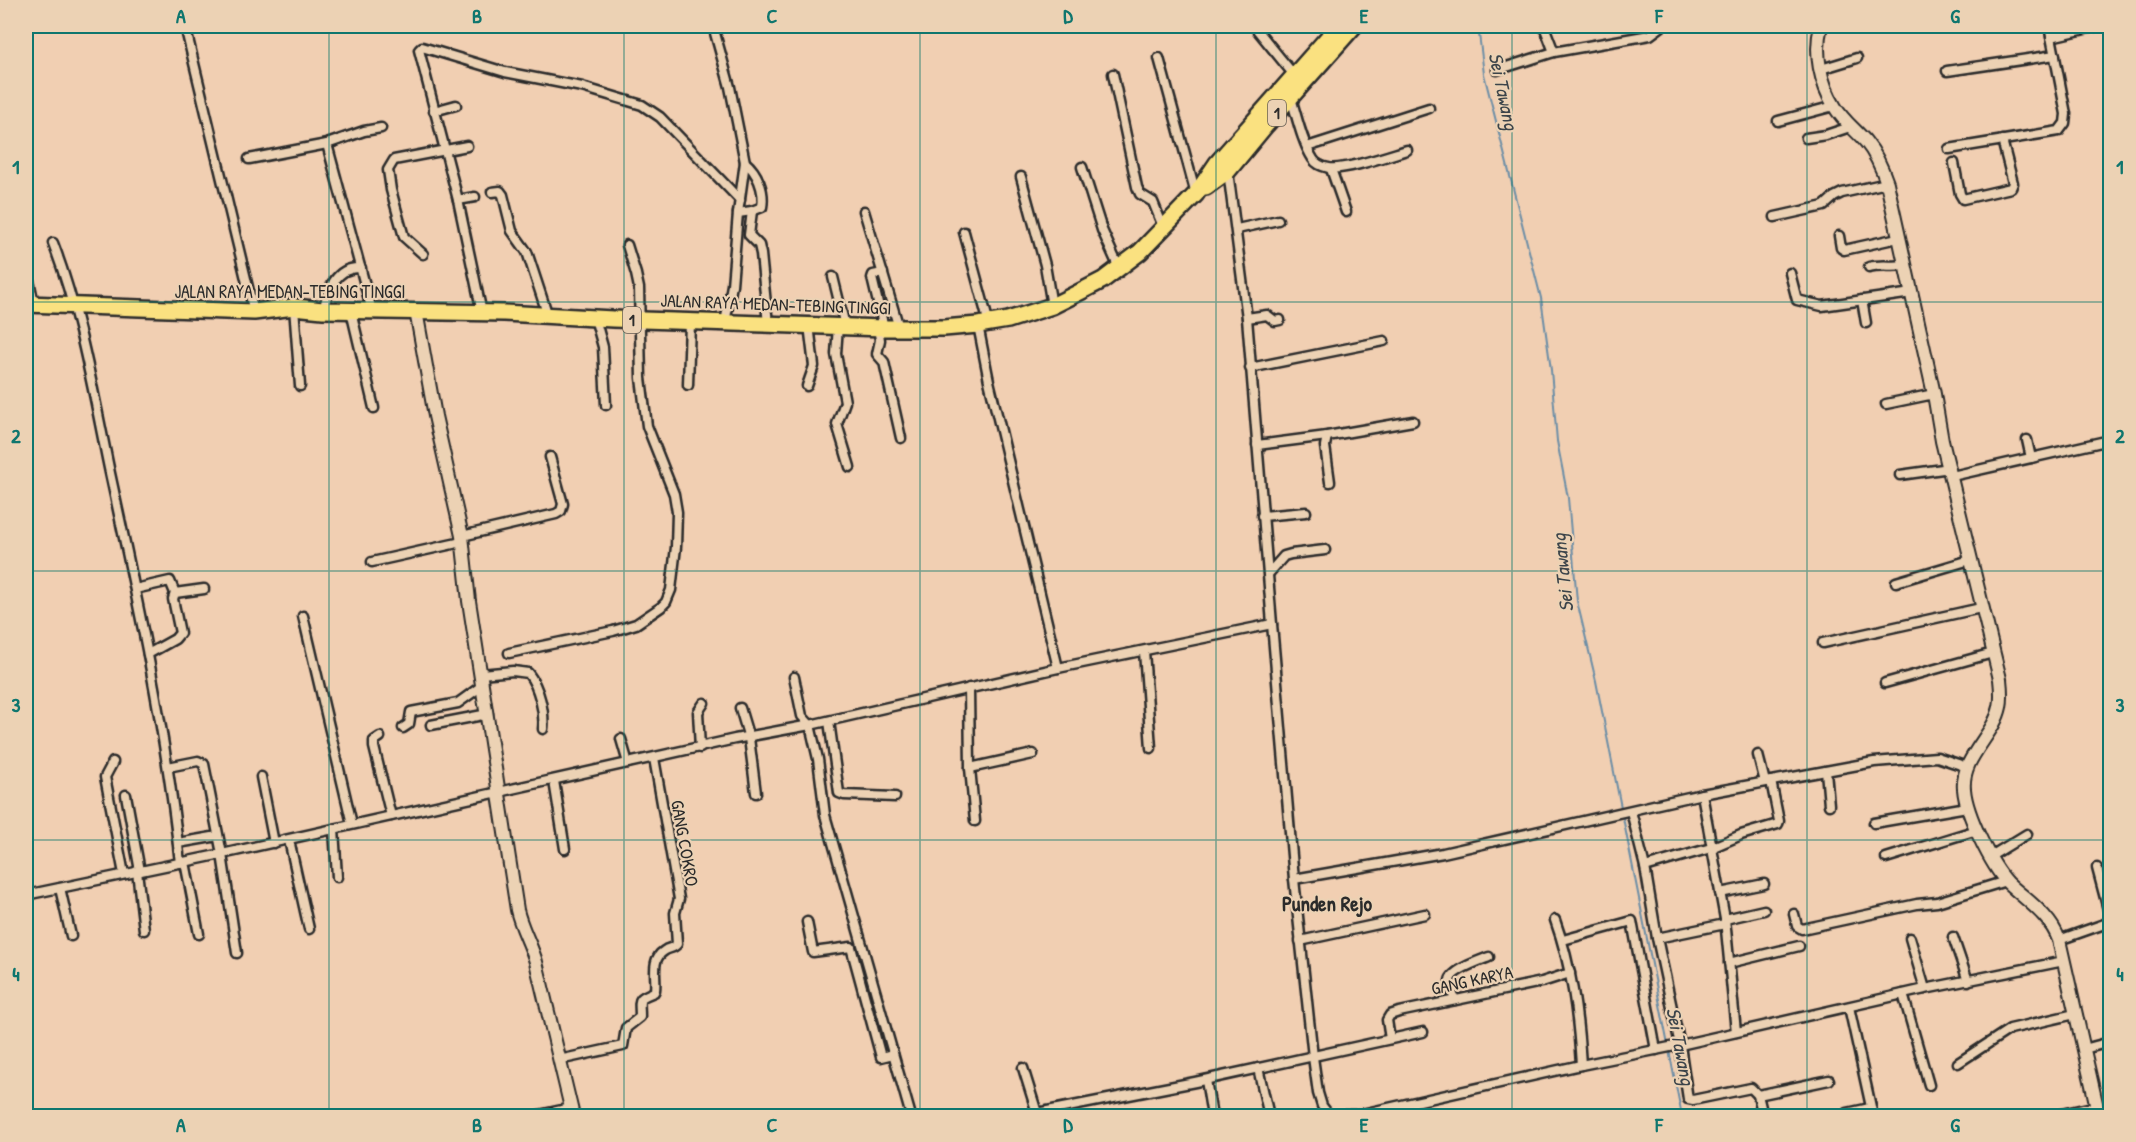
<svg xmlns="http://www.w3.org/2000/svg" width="2136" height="1142" viewBox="0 0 2136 1142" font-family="'Patrick Hand',sans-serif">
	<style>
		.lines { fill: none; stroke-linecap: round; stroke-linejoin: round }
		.stream { stroke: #6d8ea6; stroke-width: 2 }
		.street-casing { stroke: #2b2b2b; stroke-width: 13 }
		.secondary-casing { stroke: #2b2b2b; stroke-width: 16 }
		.highway-casing { stroke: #2b2b2b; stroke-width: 20 }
		.street { stroke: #ecd2b4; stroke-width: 8 }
		.secondary { stroke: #ecd2b4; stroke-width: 12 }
		.highway { stroke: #fae180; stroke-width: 15 }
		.grid { fill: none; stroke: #0f766e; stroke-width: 1.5; stroke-opacity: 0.55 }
		.labels { text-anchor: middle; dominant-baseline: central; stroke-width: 4.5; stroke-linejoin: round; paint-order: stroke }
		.shield { fill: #ecd2b4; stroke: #655d54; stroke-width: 1.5 }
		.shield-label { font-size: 16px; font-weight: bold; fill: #2b2b2b }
		.street-label { font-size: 18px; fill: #2b2b2b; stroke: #ecd2b4 }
		.water-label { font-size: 20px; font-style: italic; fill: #3c444a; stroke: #ecd2b4 }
		.quarter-label { font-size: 21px; font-weight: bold; fill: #2b2b2b; stroke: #ecd2b4 }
		.neatline { fill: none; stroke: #0f766e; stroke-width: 2 }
		.grid-label { font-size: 20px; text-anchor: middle; font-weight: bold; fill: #0f766e }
	</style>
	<rect width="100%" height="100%" fill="#f1cfb2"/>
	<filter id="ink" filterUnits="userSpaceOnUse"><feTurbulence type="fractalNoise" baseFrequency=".0167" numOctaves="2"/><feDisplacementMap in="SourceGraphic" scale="12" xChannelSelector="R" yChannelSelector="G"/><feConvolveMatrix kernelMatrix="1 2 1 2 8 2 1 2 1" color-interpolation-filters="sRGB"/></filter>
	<g filter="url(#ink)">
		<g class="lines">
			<!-- stream -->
			<path class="stream" d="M1478,26L1484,74L1541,298L1551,370L1557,441L1568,498L1577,601L1596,681L1682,1116"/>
			<!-- street casing -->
			<g class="street-casing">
				<g id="street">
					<path d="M185,26L254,312"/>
					<path d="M713,26L730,87L745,162L738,213L732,285L725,323"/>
					<path d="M1254,26L1294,75"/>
					<path d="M1544,26L1554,52"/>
					<path d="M2051,37L2098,26"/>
					<path d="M1159,58L1196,194"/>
					<path d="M1821,69L1857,58"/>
					<path d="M1497,70L1554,52L1650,35L1662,26"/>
					<path d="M1947,71L2055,55"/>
					<path d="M1113,74L1137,187L1140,194L1153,202L1164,229"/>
					<path d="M1291,98C1297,117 1302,142 1313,159C1316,164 1324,167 1329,168C1344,171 1390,155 1407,150"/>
					<path d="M434,111L456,105"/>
					<path d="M1778,121L1834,106"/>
					<path d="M1806,138L1826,135L1850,127"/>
					<path d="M1307,147L1429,108"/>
					<path d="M1949,149L2059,131L2065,123L2066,114L2049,26"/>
					<path d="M249,159L327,144"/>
					<path d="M745,162C757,172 765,190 762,207L752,211"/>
					<path d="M1954,163L1960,194L1963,199L2011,188L2013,183L2002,140"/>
					<path d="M1082,167L1102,230L1119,268"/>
					<path d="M1331,169L1346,212"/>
					<path d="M1021,177L1045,265L1052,306"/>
					<path d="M492,192L500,191L503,195L512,231L527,252L548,316"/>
					<path d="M458,200L475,197"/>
					<path d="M864,211L899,328"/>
					<path d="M738,213L752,211L749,235L759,245L761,254L768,324"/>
					<path d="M1775,217L1824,206L1834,197L1842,193L1887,183"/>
					<path d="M1237,229L1278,220"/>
					<path d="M964,232L989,324"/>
					<path d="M1839,236L1841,248L1844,250L1898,238"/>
					<path d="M53,243C81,317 94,396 110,473C138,602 166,731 180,863"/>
					<path d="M423,254L404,237L391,190L388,170L394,160L467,146"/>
					<path d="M26,266L34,304"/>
					<path d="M1869,267C1881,264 1892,267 1905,265"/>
					<path d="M883,273L873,275L872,278L884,328"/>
					<path d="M1790,273L1797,300L1822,306L1912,293"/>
					<path d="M833,277L845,326"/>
					<path d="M1862,300L1866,323"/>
					<path d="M294,307L300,386"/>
					<path d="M323,310C328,291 335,266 361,268"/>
					<path d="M351,311L374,408"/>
					<path d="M372,311L327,144L364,131L381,128"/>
					<path d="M482,313L458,200L419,50L422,47L505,72L582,87L642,105L660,117L740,200"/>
					<path d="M595,318L603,347L606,405"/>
					<path d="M1247,318L1267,315L1275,321L1280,320"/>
					<path d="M978,325L989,381L1058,668"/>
					<path d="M838,326L836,354L845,402L837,424L850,467"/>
					<path d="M878,327L880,340L877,354L884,362L886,371L901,438"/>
					<path d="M1250,368L1384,341"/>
					<path d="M688,385L690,322"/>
					<path d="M807,386L814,366L809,325"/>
					<path d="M1886,404L1934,394"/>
					<path d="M1327,436L1325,446L1330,482"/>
					<path d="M2027,440L2031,458"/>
					<path d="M1257,445L1327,436L1413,421"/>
					<path d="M1900,475L1950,468"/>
					<path d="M1952,476L2110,440"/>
					<path d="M1262,516L1306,512"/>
					<path d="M462,536L556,514L561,511L563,504L550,457"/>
					<path d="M372,562L462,542"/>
					<path d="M1269,573L1284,556L1291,554L1325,550"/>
					<path d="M1896,582L1970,560"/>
					<path d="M135,589L170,581L175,593"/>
					<path d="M303,616L352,824"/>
					<path d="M1272,624L1294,879L1313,1057L1318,1093L1322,1106L1329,1115H1357L1581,1065L1680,1045L1925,989L2064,961"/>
					<path d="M1823,643L1981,608"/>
					<path d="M1144,651L1151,748"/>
					<path d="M509,653L613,631L636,624L661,607L666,602L671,590L676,547L677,512L674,494L647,426L641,378L639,288L636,274L627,245"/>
					<path d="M148,654L175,639L180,633L173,599L175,593L204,589"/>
					<path d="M481,674L513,671L528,673C539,687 545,712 543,729"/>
					<path d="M794,677L802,716L810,725L818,759L825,815L911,1116"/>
					<path d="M1885,683L1993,653"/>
					<path d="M969,688L970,768L975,821"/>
					<path d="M740,708L749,738L756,793"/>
					<path d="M829,721L839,793L844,795L895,797"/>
					<path d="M431,725L488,714"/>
					<path d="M403,728L409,724L411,712L458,703L483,685"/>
					<path d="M380,737L374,741V747L391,816"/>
					<path d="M621,739L628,763"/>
					<path d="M700,748L698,712L704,703"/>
					<path d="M1758,755L1765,782"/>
					<path d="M113,762L105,777L124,874"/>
					<path d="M168,767L198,761L204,764L222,854L237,953"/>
					<path d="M970,768L1033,754"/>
					<path d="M1826,771L1829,805"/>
					<path d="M261,777L274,843"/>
					<path d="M554,781L565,849"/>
					<path d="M1702,794L1725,919L1736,1032"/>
					<path d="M126,795L140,871"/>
					<path d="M1631,811L1645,867L1657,938L1680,1045L1688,1099L1693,1100L1751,1088L1758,1095L1829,1080"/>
					<path d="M1874,823L1967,807"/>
					<path d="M334,829L337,877"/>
					<path d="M289,840L309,929"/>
					<path d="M178,843L218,836"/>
					<path d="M1991,856L2027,834"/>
					<path d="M1886,858L1977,830"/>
					<path d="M185,862L199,934"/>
					<path d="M1645,867L1711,848L1741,835L1778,824L1779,821L1771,781"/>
					<path d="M2097,868L2110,917"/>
					<path d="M137,871L144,930"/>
					<path d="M1294,879L1443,853L1702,794L1874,762L1937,757L1967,767"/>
					<path d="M60,888L71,936"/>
					<path d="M1720,893L1764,884"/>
					<path d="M26,895L222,854L735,739L810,725L1058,668L1272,624L1247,318L1228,171"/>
					<path d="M1794,914L1797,926L1802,929L1917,904L1937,902L2006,881"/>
					<path d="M1725,919L1764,910"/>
					<path d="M1555,920C1572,967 1578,1016 1581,1065"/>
					<path d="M807,922L813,952L851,947L881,1057L893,1054"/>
					<path d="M1953,937L1968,981"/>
					<path d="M1657,938L1725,924"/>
					<path d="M1910,938L1925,989"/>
					<path d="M1563,940L1632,921L1656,1050"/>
					<path d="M2059,940L2110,922"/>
					<path d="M1300,941L1425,914"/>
					<path d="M1729,963L1799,946"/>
					<path d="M1903,994L1929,1085"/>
					<path d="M1455,1000C1453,995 1450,987 1450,982C1449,971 1479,961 1489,957"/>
					<path d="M1849,1007L1873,1116"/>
					<path d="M1390,1039L1387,1020L1390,1015L1399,1012L1542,982L1570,973"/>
					<path d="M2084,1049L2110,1042"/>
					<path d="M559,1060L623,1046L626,1028L640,1017C640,999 636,999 654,992L655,990C657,977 650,960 664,951C669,947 673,949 677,944L675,913L679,899L654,758"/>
					<path d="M1958,1063L2010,1029L2075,1014"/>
					<path d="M1023,1068L1037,1113"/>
					<path d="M1258,1068L1269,1116"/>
					<path d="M1206,1080L1212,1116"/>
					<path d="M1758,1095L1763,1116"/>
					<path d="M534,1116L571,1108"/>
					<path d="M1022,1116L1195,1082L1423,1032"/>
					<path d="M1845,1116L1847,1113L1870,1108"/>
					<path d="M2052,1116L2097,1106"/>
				</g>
			</g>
			<!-- secondary casing -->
			<g class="secondary-casing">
				<g id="secondary">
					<path d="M1821,26C1814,52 1820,83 1835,107C1843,121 1856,130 1866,142C1876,154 1882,168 1887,183L1934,394L1942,441L2000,679C2001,688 2002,698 2000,707C1994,736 1961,757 1964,789C1966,814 1991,865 2008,883C2027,901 2050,915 2059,940L2099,1116"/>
					<path d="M416,311L435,416L462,536L469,601L517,910C521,928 531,944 536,962L573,1116"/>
				</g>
			</g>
			<!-- highway casing -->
			<g class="highway-casing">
				<g id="highway">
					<path d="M1206,187L1228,171L1266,125L1354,26"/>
					<path d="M26,304L254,312L294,307L323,310L504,313L613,319L884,328H944L978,325L1008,320L1052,306L1070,297L1103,280L1140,252L1196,194L1217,163L1338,26"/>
				</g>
			</g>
			<!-- street -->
			<use href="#street" class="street"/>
			<!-- secondary -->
			<use href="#secondary" class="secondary"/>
			<!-- highway -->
			<use href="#highway" class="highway"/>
		</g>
	</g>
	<!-- grid -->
	<path class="grid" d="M329,26V1116M624,26V1116M920,26V1116M1216,26V1116M1512,26V1116M1807,26V1116M26,302H2110M26,571H2110M26,840H2110"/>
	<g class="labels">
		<!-- shield labels -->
		<g class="shield">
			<rect x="1268" y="100" width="18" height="26" rx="4.5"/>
			<rect x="623" y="307" width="18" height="26" rx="4.5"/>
		</g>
		<g class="shield-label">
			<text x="1277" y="113">1</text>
			<text x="632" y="320">1</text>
		</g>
		<!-- street labels -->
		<g class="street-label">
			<text x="290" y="291">JALAN RAYA MEDAN-TEBING TINGGI</text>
			<text transform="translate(776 304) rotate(2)">JALAN RAYA MEDAN-TEBING TINGGI</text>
			<text transform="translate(685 843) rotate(80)">GANG COKRO</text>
			<text transform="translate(1472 980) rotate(-12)">GANG KARYA</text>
		</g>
		<!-- water labels -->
		<g class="water-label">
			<text transform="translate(1504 91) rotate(78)">Sei Tawang</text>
			<text transform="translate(1562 573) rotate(-96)">Sei Tawang</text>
			<text transform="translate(1681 1046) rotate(79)">Sei Tawang</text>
		</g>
		<!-- quarter labels -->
		<g class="quarter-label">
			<text x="1327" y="903">Punden Rejo</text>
		</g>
	</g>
	<!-- margin -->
	<rect width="2136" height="1142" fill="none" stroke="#ecd2b4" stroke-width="66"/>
	<rect x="33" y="33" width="2070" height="1076" class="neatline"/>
	<g class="grid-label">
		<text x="181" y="23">A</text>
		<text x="477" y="23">B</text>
		<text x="772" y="23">C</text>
		<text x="1068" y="23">D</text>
		<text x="1364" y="23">E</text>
		<text x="1659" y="23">F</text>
		<text x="1955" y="23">G</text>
		<text x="16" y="174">1</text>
		<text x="2120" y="174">1</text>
		<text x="16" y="443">2</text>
		<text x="2120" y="443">2</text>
		<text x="16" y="712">3</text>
		<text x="2120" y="712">3</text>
		<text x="16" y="981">4</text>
		<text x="2120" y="981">4</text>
		<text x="181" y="1132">A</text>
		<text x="477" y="1132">B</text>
		<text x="772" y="1132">C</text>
		<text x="1068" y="1132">D</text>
		<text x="1364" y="1132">E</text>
		<text x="1659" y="1132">F</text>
		<text x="1955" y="1132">G</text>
	</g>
</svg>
